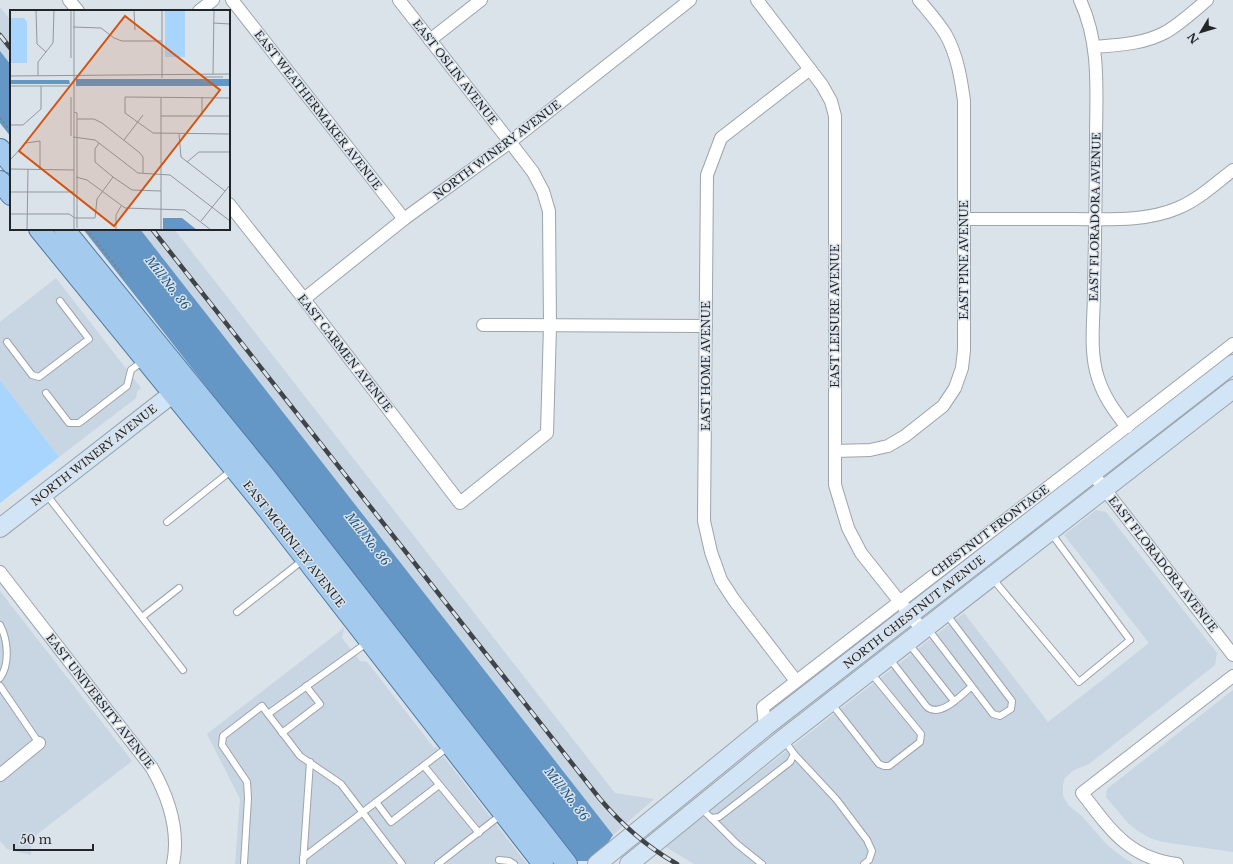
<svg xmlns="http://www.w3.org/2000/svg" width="1233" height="864" viewBox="0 0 1233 864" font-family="'Libre Baskerville',serif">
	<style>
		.built { fill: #c8d5e2 }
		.green { fill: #a8d5fe }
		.water { fill: #6497c5 }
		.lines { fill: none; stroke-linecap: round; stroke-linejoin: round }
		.lane-casing { stroke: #9da4ab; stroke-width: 8 }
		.street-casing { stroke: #9da4ab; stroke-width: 14 }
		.secondary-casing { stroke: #9da4ab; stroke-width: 20 }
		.primary-casing { stroke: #507aa1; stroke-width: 22 }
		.path { stroke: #7c8287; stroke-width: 2; stroke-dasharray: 2 3; stroke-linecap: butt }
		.lane { stroke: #fff; stroke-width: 6 }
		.street { stroke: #fff; stroke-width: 12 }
		.secondary { stroke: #d2e5f6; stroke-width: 18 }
		.primary { stroke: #a4cbed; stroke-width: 20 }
		.rail-casing { stroke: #404447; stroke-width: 4.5 }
		.rail { stroke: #dae2ea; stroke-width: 3; stroke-dasharray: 9; stroke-linecap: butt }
		.labels { text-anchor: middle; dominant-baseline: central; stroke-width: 3; stroke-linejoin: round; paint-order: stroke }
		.street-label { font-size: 11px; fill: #232629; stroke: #dae2ea }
		.water-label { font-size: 12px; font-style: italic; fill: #1f5784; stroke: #dae2ea }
		.inset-road { fill: none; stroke: #91979d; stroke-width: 1 }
		.view { fill: #d4540f; fill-opacity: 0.15; stroke: #d4540f; stroke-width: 2 }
		.inset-edge { fill: none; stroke: #232629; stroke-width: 2 }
	</style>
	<rect width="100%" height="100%" fill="#dae2ea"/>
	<!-- built -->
	<g class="built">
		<path d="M0,7L11,21V65L0,51Z"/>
		<path d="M140,229H174L615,793L654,799L613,835Z"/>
		<path d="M56,278L141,388L137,392L136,398L59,457L0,380V322Z"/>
		<path d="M1096,510L1106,512L1217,653L1215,665L1089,764L1074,770L1065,778L1063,784V796L1069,806L1082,816L1107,845L1124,858L1134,864H694L664,846L964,613L1048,722L1101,681L1149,643L1064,535Z"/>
		<path d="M0,591L132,761L31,839V855L7,849L0,841Z"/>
		<path d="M344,628L342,638L360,661L367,662L434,748L436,747L527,864H235L240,799L207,734Z"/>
		<path d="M1233,690V852L1163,842L1150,838L1138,831L1128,823L1106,797L1107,789Z"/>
	</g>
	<!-- green -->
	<path class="green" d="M0,380L59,457L0,503Z"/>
	<!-- water -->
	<g class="water">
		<path d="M0,51L11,65V137L0,123Z"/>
		<path d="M83,229H140L613,835L606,846L588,861H577Z"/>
	</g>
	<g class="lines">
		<!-- lane casing -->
		<g class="lane-casing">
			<g id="lane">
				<path d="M7,342L32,375L39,377L89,339L60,301"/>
				<path d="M46,393L69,423H79L127,386L131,370L143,361"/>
				<path d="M46,494L183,670"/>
				<path d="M167,522L232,470"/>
				<path d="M992,578L1079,682L1130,640L1051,533"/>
				<path d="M237,612L303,560"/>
				<path d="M142,617L179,588"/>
				<path d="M0,625C8,640 10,664 0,678"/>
				<path d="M928,629L993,714L1000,716L1011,709L1012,701L947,615"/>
				<path d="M368,642L268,714L300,756L341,784L402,864"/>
				<path d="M909,644L954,701"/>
				<path d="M889,658L927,707C941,718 961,695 971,687"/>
				<path d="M0,686L39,743"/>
				<path d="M831,703L879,764L884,766H889L920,742L921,734L871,673"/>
				<path d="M282,733L320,704L306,686"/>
				<path d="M794,754L836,799L867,840L872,851L869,860L864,864"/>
				<path d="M424,766L479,833"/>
				<path d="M376,802L391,822L439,785"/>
				<path d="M701,808L711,818L719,817L790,762L794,754L784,740"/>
				<path d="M711,818L737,844L762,864"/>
				<path d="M303,858L448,747"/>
				<path d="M499,860L509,861L514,864"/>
				<path d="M244,864L248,798L247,782L222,745L223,736L262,706L268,714"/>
				<path d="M303,864L310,762"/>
				<path d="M438,864L502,814"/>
			</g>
		</g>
		<!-- street casing -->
		<g class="street-casing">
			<g id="street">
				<path d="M69,0L78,11"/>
				<path d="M232,0L404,219"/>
				<path d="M757,0L822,85L831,101L835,116V485L848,528L861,553L923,631"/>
				<path d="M1080,0C1101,45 1096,92 1096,140C1096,190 1095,240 1094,291C1094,319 1089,351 1098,378C1104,397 1115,412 1127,427"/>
				<path d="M199,11L213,0"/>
				<path d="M430,40L481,0"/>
				<path d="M1094,47C1119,45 1144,44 1166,32C1181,23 1194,11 1207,0"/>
				<path d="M229,204L304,299L460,503L547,433L550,326L549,211L543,191L533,172L510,142L399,0"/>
				<path d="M965,219C1000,219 1036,219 1072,219C1106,219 1146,222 1178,208C1198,200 1216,183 1233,170"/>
				<path d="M304,299L404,219L510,142L690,0"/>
				<path d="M483,325L706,326"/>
				<path d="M835,451L870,450L888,446L905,436L943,406L955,388L962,368L964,350V101C961,78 957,55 946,35C939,23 928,11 919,0"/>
				<path d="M1093,474L1233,655"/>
				<path d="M0,572L152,768C169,798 180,830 173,864"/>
				<path d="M796,681L734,600L721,580L711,552L704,521L707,175L721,138L810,69"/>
				<path d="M765,727L763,707C919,586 1077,466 1233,344"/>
				<path d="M0,775L39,743"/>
				<path d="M1177,864C1128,858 1110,829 1082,793L1233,676"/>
			</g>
		</g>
		<!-- secondary casing -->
		<g class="secondary-casing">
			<g id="secondary">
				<path d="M0,528L185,384"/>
				<path d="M597,864L765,727L1233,364"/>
				<path d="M629,864L783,739L1233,389"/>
			</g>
		</g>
		<!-- primary casing -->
		<g class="primary-casing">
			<g id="primary">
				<path d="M0,149L11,163"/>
				<path d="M0,181L11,195"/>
				<path d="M39,229L268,510L543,864"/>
				<path d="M64,229L265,476L567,864"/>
			</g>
		</g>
		<!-- path -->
		<g class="path">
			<path d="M0,118L11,132"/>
			<path d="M87,229L124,277"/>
		</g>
		<!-- lane -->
		<use href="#lane" class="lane"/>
		<!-- street -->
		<use href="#street" class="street"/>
		<!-- secondary -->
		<use href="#secondary" class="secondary"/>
		<!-- primary -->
		<use href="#primary" class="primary"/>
		<!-- rail casing -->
		<g class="rail-casing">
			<g id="rail">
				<path d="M0,35L11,49"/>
				<path d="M152,229L600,799C622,825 647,847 677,864"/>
			</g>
		</g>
		<!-- rail -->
		<use href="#rail" class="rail"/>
	</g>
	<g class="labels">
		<!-- street labels -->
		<g class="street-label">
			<text transform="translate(455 72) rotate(52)">EAST OSLIN AVENUE</text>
			<text transform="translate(318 110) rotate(52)">EAST WEATHERMAKER AVENUE</text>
			<text transform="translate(497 150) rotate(-37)">NORTH WINERY AVENUE</text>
			<text transform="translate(1095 217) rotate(-89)">EAST FLORADORA AVENUE</text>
			<text transform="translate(964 260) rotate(-90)">EAST PINE AVENUE</text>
			<text transform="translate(835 316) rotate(-90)">EAST LEISURE AVENUE</text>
			<text transform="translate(345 353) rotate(52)">EAST CARMEN AVENUE</text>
			<text transform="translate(706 366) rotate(-90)">EAST HOME AVENUE</text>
			<text transform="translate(94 455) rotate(-38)">NORTH WINERY AVENUE</text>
			<text transform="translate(990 531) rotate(-37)">CHESTNUT FRONTAGE</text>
			<text transform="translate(294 544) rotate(52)">EAST MCKINLEY AVENUE</text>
			<text transform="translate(1163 564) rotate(52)">EAST FLORADORA AVENUE</text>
			<text transform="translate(914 612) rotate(-38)">NORTH CHESTNUT AVENUE</text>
			<text transform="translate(100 701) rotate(52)">EAST UNIVERSITY AVENUE</text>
		</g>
		<!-- water labels -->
		<g class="water-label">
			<text transform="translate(168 283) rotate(52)">Mill No. 36</text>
			<text transform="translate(368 539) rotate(52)">Mill No. 36</text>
			<text transform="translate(567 794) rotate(52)">Mill No. 36</text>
		</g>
	</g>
	<!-- overview -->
	<g transform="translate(10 10)">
		<rect width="220" height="220" fill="#dae2ea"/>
		<path d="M155,0H175V47H155ZM0,8H14L17,12V53H0Z" fill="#a8d5fe"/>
		<path d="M66,69H220V76H66ZM0,70H59L60,74H0ZM153,208H172L187,220H153Z" fill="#6497c5"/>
		<path class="inset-road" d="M26,0L27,34L36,42M64,0V220M124,0L125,20M203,13L220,14M63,17L91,18L104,28L112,31H152M61,48V1M203,64L204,0M0,66L220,64M28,66V52L43,33L44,0M192,67H213M152,68V0M0,76H61M61,87V126M192,87V105M220,88L115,87V103L143,123L220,124M64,102L67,103V218M151,106H220M67,109H84L92,113L130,143L133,147V163M0,115H13L31,99V76M169,124L171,147L215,181M63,127L85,130L128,163L160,165L220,211M114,130L133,105M89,133L85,139V152L103,167L122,180L151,181M0,150L16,133L30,131V159M177,152L189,142H220M0,159L64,160M66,167L77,170L115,198L175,200L201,220M0,182H64M0,204H59L65,208H85L87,189L103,167M191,211L220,175M17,220L18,159M106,220V205L111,196M151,220V88"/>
		<path class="view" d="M115,6L210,80L104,216L9,141Z"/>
		<rect width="220" height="220" class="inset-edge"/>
	</g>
	<!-- north arrow -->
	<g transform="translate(1201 32) rotate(232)" stroke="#dae2ea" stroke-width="3" paint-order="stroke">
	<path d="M0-3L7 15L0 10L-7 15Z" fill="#232629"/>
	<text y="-6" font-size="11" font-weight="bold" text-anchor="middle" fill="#232629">N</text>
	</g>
	<!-- scale -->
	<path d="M14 844v6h79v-6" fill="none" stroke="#232629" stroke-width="2"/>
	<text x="20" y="844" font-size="12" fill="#232629" stroke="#dae2ea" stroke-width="3" paint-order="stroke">50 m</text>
</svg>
